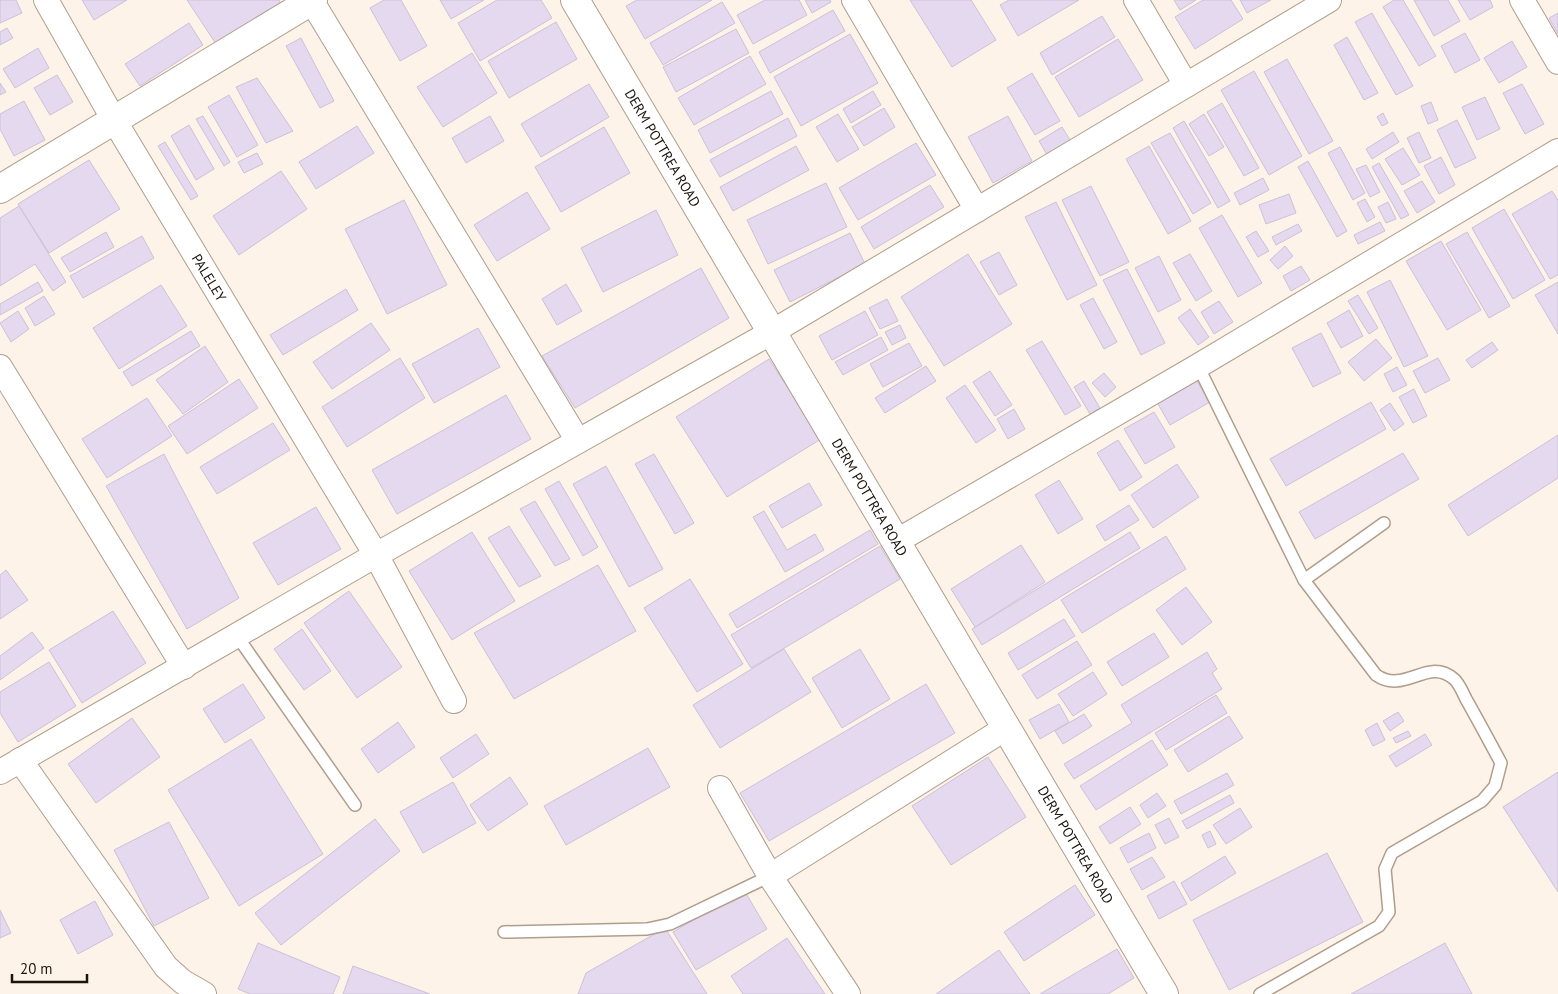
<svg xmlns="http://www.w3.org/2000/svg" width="1558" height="994" viewBox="0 0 1558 994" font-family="'PT Sans',sans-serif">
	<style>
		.building { fill: #e4d9ef; stroke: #ccc1d7 }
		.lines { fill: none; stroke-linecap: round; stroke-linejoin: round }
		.lane-casing { stroke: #af9e8c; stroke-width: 14 }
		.street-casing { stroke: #af9e8c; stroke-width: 26 }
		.secondary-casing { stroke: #af9e8c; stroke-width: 30 }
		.lane { stroke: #fff; stroke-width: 11 }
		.street { stroke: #fff; stroke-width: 24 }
		.secondary { stroke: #fff; stroke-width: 28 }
		.labels { text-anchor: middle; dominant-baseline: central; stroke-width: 4.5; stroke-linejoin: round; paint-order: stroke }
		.street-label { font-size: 14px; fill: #1c150f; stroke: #fef3e8 }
	</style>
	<rect width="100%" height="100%" fill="#fef3e8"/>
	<!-- building -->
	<g class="building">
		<path d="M0,0H16L22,13L0,23Z"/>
		<path d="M82,0H127L94,20Z"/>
		<path d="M187,0H279L284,9L220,50Z"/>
		<path d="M384,0H401L427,46L400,61L370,8Z"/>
		<path d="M440,0H484L451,19Z"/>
		<path d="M497,0H541L552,18L480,61L458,23Z"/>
		<path d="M637,0H712L645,39L626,6Z"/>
		<path d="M765,0H799L807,15L753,44L737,15Z"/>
		<path d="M805,0H830L831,2L812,13Z"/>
		<path d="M910,0H971L996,40L952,67Z"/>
		<path d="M1009,0H1079L1018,36L1000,5Z"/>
		<path d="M1174,0H1196L1180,10Z"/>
		<path d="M1203,0H1231L1243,19L1195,49L1175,17Z"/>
		<path d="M1240,0H1271L1247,13Z"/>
		<path d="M1394,0H1403L1436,56L1419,66L1383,7Z"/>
		<path d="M1414,0H1448L1460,21L1434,36Z"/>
		<path d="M1458,0H1490L1493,7L1470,20Z"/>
		<path d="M722,2L735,23L663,65L650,43Z"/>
		<path d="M833,10L845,31L770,73L759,52Z"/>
		<path d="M1372,13L1413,86L1396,95L1355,22Z"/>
		<path d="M1558,13V34L1549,18Z"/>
		<path d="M1102,16L1115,37L1052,75L1040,53Z"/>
		<path d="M556,22L577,59L509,98L488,61Z"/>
		<path d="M189,23L203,45L140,86L125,64Z"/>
		<path d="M7,28L13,38L0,45V32Z"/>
		<path d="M736,29L749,53L676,92L663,67Z"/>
		<path d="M1465,33L1480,60L1455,73L1441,46Z"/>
		<path d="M850,34L878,83L801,126L774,77Z"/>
		<path d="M1347,37L1378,93L1364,100L1334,45Z"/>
		<path d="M301,38L334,101L320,108L286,46Z"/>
		<path d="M1118,39L1143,80L1079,117L1055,77Z"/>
		<path d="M1512,41L1527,67L1499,83L1484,58Z"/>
		<path d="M38,48L49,68L15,88L3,69Z"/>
		<path d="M472,53L497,93L443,127L417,87Z"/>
		<path d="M750,56L766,84L694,125L678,98Z"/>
		<path d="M1287,59L1333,141L1309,154L1264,72Z"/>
		<path d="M1254,71L1302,156L1269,175L1221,90Z"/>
		<path d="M1032,73L1060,121L1035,135L1007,88Z"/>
		<path d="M57,75L73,102L50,115L34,88Z"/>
		<path d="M257,78L293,131L266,143L236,87Z"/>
		<path d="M0,83L6,92L0,95Z"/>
		<path d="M589,84L609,117L541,157L521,124Z"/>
		<path d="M1522,84L1544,124L1525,134L1503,93Z"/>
		<path d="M771,91L783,114L710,153L698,130Z"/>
		<path d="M873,91L881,105L851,123L843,109Z"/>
		<path d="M229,95L258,145L237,157L208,107Z"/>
		<path d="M1485,97L1500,129L1477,140L1462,107Z"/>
		<path d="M24,101L45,140L14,156L0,129V114Z"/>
		<path d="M1431,102L1438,120L1428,124L1421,106Z"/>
		<path d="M1222,103L1259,168L1244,176L1207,112Z"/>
		<path d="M884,108L895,127L864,146L852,127Z"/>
		<path d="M1383,113L1388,123L1382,126L1377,117Z"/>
		<path d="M838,114L859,149L837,162L816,127Z"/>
		<path d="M1204,114L1224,147L1209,156L1189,124Z"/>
		<path d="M203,116L230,162L224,166L196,119Z"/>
		<path d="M490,116L504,141L466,163L452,138Z"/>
		<path d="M1008,116L1032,161L993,183L968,137Z"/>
		<path d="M788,118L797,136L720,177L710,160Z"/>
		<path d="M1457,120L1476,158L1455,168L1437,130Z"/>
		<path d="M1184,121L1230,201L1218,208L1173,128Z"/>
		<path d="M189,125L214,169L196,180L171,136Z"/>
		<path d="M357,126L374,153L316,189L299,162Z"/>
		<path d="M604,127L630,173L561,212L535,167Z"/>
		<path d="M1062,127L1072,143L1049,158L1039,141Z"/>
		<path d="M1393,132L1399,142L1372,159L1366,149Z"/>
		<path d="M1419,132L1431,158L1419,163L1407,138Z"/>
		<path d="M1170,133L1211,203L1193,214L1151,143Z"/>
		<path d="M165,142L198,196L191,200L158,146Z"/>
		<path d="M916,143L936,175L858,220L839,188Z"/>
		<path d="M796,146L809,170L733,211L720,187Z"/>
		<path d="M1149,146L1191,221L1168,234L1126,159Z"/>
		<path d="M1340,147L1365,193L1353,200L1328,153Z"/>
		<path d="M1403,148L1420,175L1402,185L1385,159Z"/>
		<path d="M257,153L263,164L244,173L238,162Z"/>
		<path d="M1441,157L1455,185L1439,194L1424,166Z"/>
		<path d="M89,160L120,209L49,253L18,204Z"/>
		<path d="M1308,161L1347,231L1337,237L1298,167Z"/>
		<path d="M1379,163L1409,215L1401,219L1372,167Z"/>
		<path d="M1366,165L1380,192L1370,197L1356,169Z"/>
		<path d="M281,171L307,209L239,255L213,216Z"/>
		<path d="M1263,178L1269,190L1240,205L1234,193Z"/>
		<path d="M1422,181L1435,202L1417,213L1404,191Z"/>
		<path d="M826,183L847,227L768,264L747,220Z"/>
		<path d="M930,185L944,207L874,249L861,227Z"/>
		<path d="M1091,186L1129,262L1100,276L1062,200Z"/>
		<path d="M1552,191L1558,200V275L1550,279L1512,214Z"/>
		<path d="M527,192L550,229L497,261L474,225Z"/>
		<path d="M1289,194L1296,213L1266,224L1259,205Z"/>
		<path d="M1365,199L1375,217L1367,222L1357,203Z"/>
		<path d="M404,200L447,285L387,314L345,229Z"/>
		<path d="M1056,202L1097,285L1067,300L1025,217Z"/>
		<path d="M1388,202L1396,219L1386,223L1378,207Z"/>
		<path d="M19,206L66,282L53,291L35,264L0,286V218Z"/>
		<path d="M1504,209L1545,280L1513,299L1472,228Z"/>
		<path d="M656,210L678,255L603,292L581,248Z"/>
		<path d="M1222,215L1262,283L1238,297L1199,228Z"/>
		<path d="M1380,222L1385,231L1358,244L1354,235Z"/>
		<path d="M1298,224L1302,231L1276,245L1272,237Z"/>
		<path d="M1256,231L1269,251L1258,257L1246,237Z"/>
		<path d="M106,232L114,247L70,272L61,258Z"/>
		<path d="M1467,232L1510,306L1489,318L1446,244Z"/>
		<path d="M850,233L865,264L790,302L774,270Z"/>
		<path d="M142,236L154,258L83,298L70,276Z"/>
		<path d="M1441,241L1481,310L1447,330L1406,261Z"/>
		<path d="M1285,246L1293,256L1278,269L1270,260Z"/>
		<path d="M999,252L1017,285L999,295L980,262Z"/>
		<path d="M968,254L1012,324L944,366L901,297Z"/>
		<path d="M1190,254L1212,291L1196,301L1173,263Z"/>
		<path d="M1159,256L1181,300L1158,312L1135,268Z"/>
		<path d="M1301,266L1310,280L1291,291L1283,276Z"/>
		<path d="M701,268L729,318L575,408L542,356Z"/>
		<path d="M1127,269L1165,343L1141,355L1103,280Z"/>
		<path d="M1390,280L1428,356L1404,367L1367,292Z"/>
		<path d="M38,282L43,291L0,315V304Z"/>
		<path d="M1558,282V334L1535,295Z"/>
		<path d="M566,284L582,311L557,325L542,299Z"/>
		<path d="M161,285L187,326L119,369L93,328Z"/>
		<path d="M346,289L358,310L283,355L270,335Z"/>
		<path d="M1358,295L1378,328L1369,334L1348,301Z"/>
		<path d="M44,296L55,314L35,326L25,308Z"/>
		<path d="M1093,298L1117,342L1104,349L1080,305Z"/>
		<path d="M887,299L898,321L880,329L869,308Z"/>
		<path d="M1219,301L1233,322L1214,334L1201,312Z"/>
		<path d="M1190,309L1209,337L1198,345L1178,318Z"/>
		<path d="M1349,310L1363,336L1341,348L1327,323Z"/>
		<path d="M18,311L29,329L11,342L0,323Z"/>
		<path d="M865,311L878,335L832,360L819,336Z"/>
		<path d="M371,323L390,350L332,389L313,362Z"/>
		<path d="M900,325L906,338L892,345L885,332Z"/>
		<path d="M478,328L500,367L434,403L412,364Z"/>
		<path d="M191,331L200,346L132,386L123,372Z"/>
		<path d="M1321,333L1341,373L1313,387L1292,348Z"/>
		<path d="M881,337L888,350L843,375L835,362Z"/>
		<path d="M1376,339L1392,358L1364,381L1348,362Z"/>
		<path d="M1042,341L1081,406L1065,415L1026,350Z"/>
		<path d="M1492,342L1498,350L1472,368L1466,360Z"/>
		<path d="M909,343L922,366L883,387L870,364Z"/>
		<path d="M205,346L228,382L183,414L156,380Z"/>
		<path d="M400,358L425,398L347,447L322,407Z"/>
		<path d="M1438,358L1450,380L1425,393L1413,371Z"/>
		<path d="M769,359L821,439L727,497L676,417Z"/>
		<path d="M926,366L936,381L885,413L875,398Z"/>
		<path d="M1397,367L1407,385L1393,392L1384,374Z"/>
		<path d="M990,371L1012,405L995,416L973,382Z"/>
		<path d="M1104,373L1116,387L1105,397L1092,383Z"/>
		<path d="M1193,375L1210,402L1170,425L1154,397Z"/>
		<path d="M239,379L258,408L187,454L168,426Z"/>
		<path d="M1084,381L1100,408L1090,414L1074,387Z"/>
		<path d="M965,385L996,430L976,443L946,398Z"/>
		<path d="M1414,389L1427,416L1413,423L1399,397Z"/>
		<path d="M506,395L531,439L397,514L372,470Z"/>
		<path d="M147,398L172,436L107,478L82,439Z"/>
		<path d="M1371,402L1386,429L1286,486L1270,459Z"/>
		<path d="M1390,403L1404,424L1394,431L1380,410Z"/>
		<path d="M1014,409L1025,429L1008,439L997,419Z"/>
		<path d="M1154,412L1175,447L1145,464L1124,429Z"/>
		<path d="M273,423L290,450L217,494L200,467Z"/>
		<path d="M1558,435V478L1468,536L1448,505Z"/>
		<path d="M1118,440L1142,477L1120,491L1097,453Z"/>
		<path d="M1403,453L1419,479L1315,539L1299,512Z"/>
		<path d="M164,454L239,598L187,629L106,486Z"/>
		<path d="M654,454L694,523L675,534L635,464Z"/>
		<path d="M1177,464L1199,497L1153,528L1131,495Z"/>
		<path d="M606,466L663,569L629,587L573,484Z"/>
		<path d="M1059,480L1083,519L1058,534L1035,495Z"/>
		<path d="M559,481L598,547L583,556L545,489Z"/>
		<path d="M809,483L822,505L782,528L769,506Z"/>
		<path d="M535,501L570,559L555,566L520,509Z"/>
		<path d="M1129,505L1139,520L1105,541L1096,526Z"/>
		<path d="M316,507L341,549L278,585L253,543Z"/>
		<path d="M764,511L787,550L815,534L824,550L785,572L753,517Z"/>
		<path d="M509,526L541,576L519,587L488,538Z"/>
		<path d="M870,530L878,544L737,628L729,614Z"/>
		<path d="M472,532L515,601L452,640L409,571Z"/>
		<path d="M1130,532L1140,548L982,645L972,629Z"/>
		<path d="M1166,536L1186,569L1082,633L1061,600Z"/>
		<path d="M1021,545L1045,582L975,627L951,589Z"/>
		<path d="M880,546L900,579L751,668L731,635Z"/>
		<path d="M598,565L636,631L514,699L474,633Z"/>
		<path d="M6,570L28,600L0,619V575Z"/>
		<path d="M690,579L743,664L697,692L644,608Z"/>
		<path d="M1186,587L1212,622L1182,645L1156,610Z"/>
		<path d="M349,591L402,667L357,698L304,623Z"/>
		<path d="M113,611L146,663L82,703L49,650Z"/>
		<path d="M1064,619L1075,636L1018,670L1008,653Z"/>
		<path d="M302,629L331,671L304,690L274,649Z"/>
		<path d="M32,632L44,648L0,680V656Z"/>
		<path d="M1154,633L1169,657L1122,686L1107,662Z"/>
		<path d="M1077,641L1092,665L1037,699L1022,675Z"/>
		<path d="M784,649L811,692L720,748L693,705Z"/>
		<path d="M860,649L890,699L842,728L812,678Z"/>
		<path d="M1207,652L1217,669L1212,673L1222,689L1074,779L1064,764L1132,723L1121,705Z"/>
		<path d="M49,662L76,706L18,742L0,713V692Z"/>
		<path d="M1093,672L1107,694L1073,716L1058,694Z"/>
		<path d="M243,684L265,718L225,743L203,709Z"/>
		<path d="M926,684L955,733L769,841L740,793Z"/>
		<path d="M1216,695L1227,713L1166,750L1155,733Z"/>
		<path d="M1059,704L1069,722L1040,739L1029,720Z"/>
		<path d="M1398,712L1404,721L1390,731L1383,721Z"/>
		<path d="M1084,714L1092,726L1063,744L1055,731Z"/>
		<path d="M1229,716L1243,738L1188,772L1174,750Z"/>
		<path d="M132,718L160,757L96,803L68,764Z"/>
		<path d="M398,722L415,747L378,773L361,749Z"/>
		<path d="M1377,723L1385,740L1373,746L1365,730Z"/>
		<path d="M1408,731L1411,736L1396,743L1393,738Z"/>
		<path d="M476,734L489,754L453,778L440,758Z"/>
		<path d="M1425,734L1432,745L1396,767L1389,756Z"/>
		<path d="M251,739L323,854L239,906L168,790Z"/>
		<path d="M1152,740L1168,765L1096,810L1080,786Z"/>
		<path d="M648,748L670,787L566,845L544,806Z"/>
		<path d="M988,757L1026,817L951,865L912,806Z"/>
		<path d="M1558,772V892L1503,807Z"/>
		<path d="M1227,773L1234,785L1181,814L1174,801Z"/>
		<path d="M510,777L528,804L488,831L470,805Z"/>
		<path d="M453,782L476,823L423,853L400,812Z"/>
		<path d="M1157,793L1166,806L1148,818L1140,805Z"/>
		<path d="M1230,795L1234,803L1187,829L1182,821Z"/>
		<path d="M1130,807L1141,824L1110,844L1099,827Z"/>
		<path d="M1240,808L1252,827L1226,844L1213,825Z"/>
		<path d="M1169,818L1179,837L1165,844L1155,825Z"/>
		<path d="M375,819L400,851L281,945L255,913Z"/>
		<path d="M169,822L209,898L154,926L114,850Z"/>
		<path d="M1210,831L1216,844L1208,848L1202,835Z"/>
		<path d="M1149,833L1156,848L1128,863L1120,848Z"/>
		<path d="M1327,853L1363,922L1229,990L1193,920Z"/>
		<path d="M1225,856L1236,873L1191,901L1181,883Z"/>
		<path d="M1152,857L1165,877L1142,890L1130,869Z"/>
		<path d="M1174,881L1187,904L1159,919L1147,896Z"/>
		<path d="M1075,885L1095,915L1024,961L1004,932Z"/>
		<path d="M744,890L767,929L696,970L673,932Z"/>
		<path d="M95,901L113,935L78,954L60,920Z"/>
		<path d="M0,910L11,933L0,938Z"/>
		<path d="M665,928L707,994H578L586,973Z"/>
		<path d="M787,938L825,994H743L731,976Z"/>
		<path d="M258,943L340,977L333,994H250L238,989Z"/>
		<path d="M1445,943L1472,994H1351Z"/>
		<path d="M1117,949L1134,978L1108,994H1040Z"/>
		<path d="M999,950L1030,994H936Z"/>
		<path d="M353,966L430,994H343Z"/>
	</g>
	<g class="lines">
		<!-- lane casing -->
		<g class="lane-casing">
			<g id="lane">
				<path d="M1198,366L1304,580L1376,675C1405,695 1428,656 1454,679C1459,683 1463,693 1466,699C1478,720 1489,741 1501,763L1495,786L1482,801L1392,853L1385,869L1389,912L1379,926L1260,994"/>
				<path d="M1304,580L1384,523"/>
				<path d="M237,636L355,805"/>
				<path d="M504,932L647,929L670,924L770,876"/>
			</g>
		</g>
		<!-- street casing -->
		<g class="street-casing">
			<g id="street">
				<path id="s1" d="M46,0L114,120L376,555L454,701"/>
				<path d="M311,0L578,441"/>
				<path d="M854,0L977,210"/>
				<path d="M1136,0L1186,85"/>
				<path d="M1522,0L1558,62"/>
				<path d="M0,367L184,667"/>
				<path d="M897,541L1198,366L1558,151"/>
				<path d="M20,760L166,967L183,982L204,994"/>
				<path d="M0,772L376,555L772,332L1329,0"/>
				<path d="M720,788L770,876L848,994"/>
				<path d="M770,876L1006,728"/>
			</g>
		</g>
		<!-- secondary casing -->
		<g class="secondary-casing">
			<g id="secondary">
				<path id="s2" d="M575,0L1164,994"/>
				<path d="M0,189L313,0"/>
			</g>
		</g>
		<!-- lane -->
		<use href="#lane" class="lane"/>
		<!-- street -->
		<use href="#street" class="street"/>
		<!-- secondary -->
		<use href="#secondary" class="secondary"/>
	</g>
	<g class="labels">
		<!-- street labels -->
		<g class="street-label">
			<text stroke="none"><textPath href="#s2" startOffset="172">DERM POTTREA ROAD</textPath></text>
			<text stroke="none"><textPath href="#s1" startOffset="322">PALELEY</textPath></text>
			<text stroke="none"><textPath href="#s2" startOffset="578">DERM POTTREA ROAD</textPath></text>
			<text stroke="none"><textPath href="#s2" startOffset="982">DERM POTTREA ROAD</textPath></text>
		</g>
	</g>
	<!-- scale -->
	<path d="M12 974v8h75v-8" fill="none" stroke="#1c150f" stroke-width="2.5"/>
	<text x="20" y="974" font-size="15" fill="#1c150f" stroke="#fef3e8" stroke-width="4" paint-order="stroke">20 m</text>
</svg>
